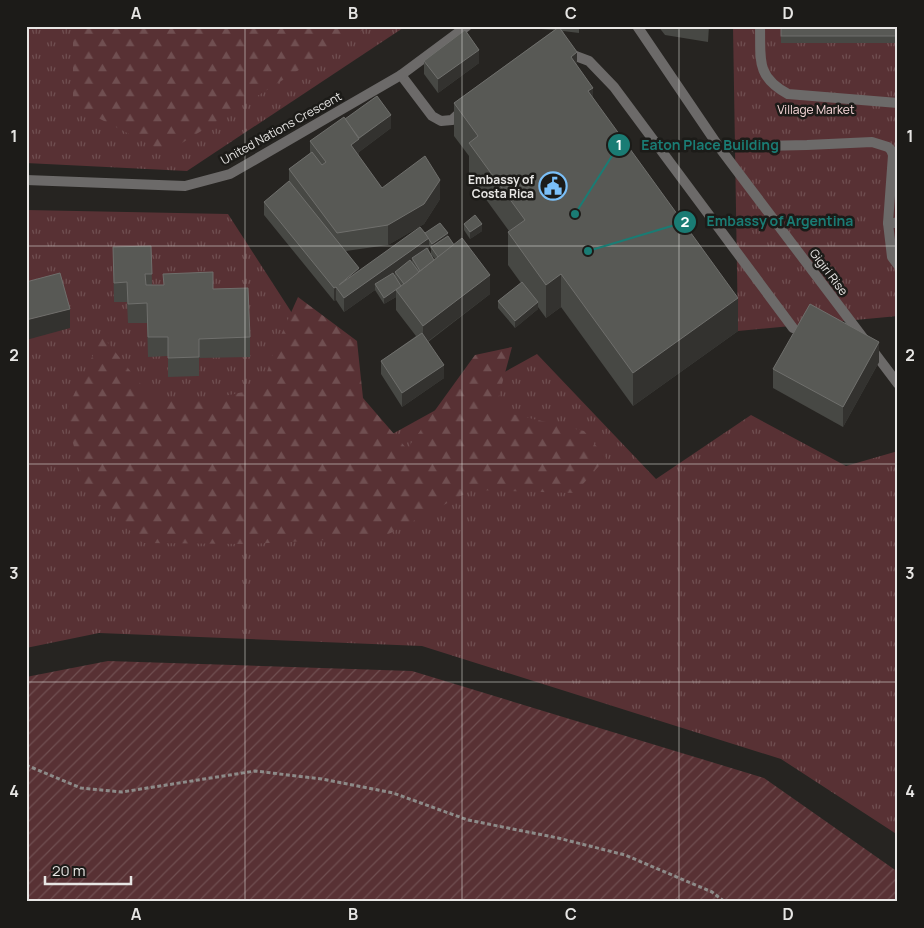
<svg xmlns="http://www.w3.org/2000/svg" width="924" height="928" viewBox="0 0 924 928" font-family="Manrope,sans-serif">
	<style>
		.grass { fill: url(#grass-tufts) }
		.forest { fill: url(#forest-firs) }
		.garden { fill: url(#garden-furrows) }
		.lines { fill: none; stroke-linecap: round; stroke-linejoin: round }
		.path { stroke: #8d8b89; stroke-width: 3; stroke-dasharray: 4 2.5; stroke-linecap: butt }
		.service { stroke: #6c6a69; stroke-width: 10 }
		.minor { stroke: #6c6a69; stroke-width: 10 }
		.wall { fill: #474844; fill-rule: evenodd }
		.shaded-wall { fill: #33322f }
		.building { fill: #585955; stroke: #6f6f6c }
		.grid { fill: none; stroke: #e7e6e4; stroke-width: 1; stroke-opacity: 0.55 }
		.labels { text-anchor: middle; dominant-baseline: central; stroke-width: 5; stroke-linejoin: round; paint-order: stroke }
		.park-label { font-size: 12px; fill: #f9d9da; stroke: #1c1b18 }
		.street-label { font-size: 12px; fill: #e7e6e4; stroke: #1c1b18 }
		.poi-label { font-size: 12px; font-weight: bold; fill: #e7e6e4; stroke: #1c1b18; text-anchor: end }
		.leader { fill: none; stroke: #1a7c74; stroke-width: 2 }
		.callout-dot { fill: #1a7c74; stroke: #1c1b18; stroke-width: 2 }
		.mark-label { font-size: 15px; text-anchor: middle; font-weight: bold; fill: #fff }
		.callout-label { font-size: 14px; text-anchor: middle; font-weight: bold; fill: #1a7c74; stroke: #1c1b18; stroke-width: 5; stroke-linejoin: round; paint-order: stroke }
		.neatline { fill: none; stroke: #e7e6e4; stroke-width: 2 }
		.grid-label { font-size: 16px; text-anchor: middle; font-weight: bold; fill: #e7e6e4 }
	</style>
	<defs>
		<pattern id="grass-tufts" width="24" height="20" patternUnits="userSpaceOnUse" patternTransform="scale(1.25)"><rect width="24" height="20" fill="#583134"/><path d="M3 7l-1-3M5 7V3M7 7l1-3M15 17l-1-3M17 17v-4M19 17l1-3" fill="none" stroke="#704f51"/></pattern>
		<pattern id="forest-firs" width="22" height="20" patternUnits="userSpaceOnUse" patternTransform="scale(1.25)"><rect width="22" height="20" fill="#583134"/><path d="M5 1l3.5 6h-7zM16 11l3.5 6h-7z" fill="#704f51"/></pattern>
		<pattern id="garden-furrows" width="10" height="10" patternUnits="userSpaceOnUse" patternTransform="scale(1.25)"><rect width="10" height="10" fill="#583134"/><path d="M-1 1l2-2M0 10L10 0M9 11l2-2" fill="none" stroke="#704f51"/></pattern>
	</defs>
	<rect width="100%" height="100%" fill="#262421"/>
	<!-- grass -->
	<g class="grass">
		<path d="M26,26H406L187,171L26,163Z"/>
		<path d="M733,26H898V316L738,331Z"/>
		<path d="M26,210L228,214L376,443L537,354L656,479L751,415L846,466L898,451V835L781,759L422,646L99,633L26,648Z"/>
	</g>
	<!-- forest -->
	<g class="forest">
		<path d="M81,26H369L166,153L73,105V31Z"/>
		<path d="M298,297L357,341L363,398L407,449L475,355L512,347L495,410L584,431L606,458L575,493L472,490L383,537L251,544L143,543L85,488L65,413L94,353L101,334L154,401H201L262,388L273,353Z"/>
	</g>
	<!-- garden -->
	<path class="garden" d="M108,661L412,671L764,778L898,872V902H26V677Z"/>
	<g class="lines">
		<!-- path -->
		<path class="path" d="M26,765L81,788L122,792L255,771L322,779L393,793L468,820L558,838L625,855L712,892L725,902"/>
		<!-- service -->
		<g class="service">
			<path d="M637,26L719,147L898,384"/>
			<path d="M760,26C761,59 755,76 788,94L898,103"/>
			<path d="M565,52L589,61L614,87L793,328"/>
			<path d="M401,75L432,116L441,121L452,120L464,109"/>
			<path d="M719,147L807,145L872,142L888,147L891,150L893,155L888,223H898"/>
			<path d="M888,223L892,257L898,265"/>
		</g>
		<!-- minor -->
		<path class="minor" d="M26,180L185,186L230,174L401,75L467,26"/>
	</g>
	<!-- wall -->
	<g class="wall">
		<path d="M529,26H579V33L563,31L577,66L593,98L738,331L633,406L561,307L546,318L538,307V309L515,328L498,308V301L521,283L508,265V232L509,231L469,176V156L454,136V103L554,30L529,28Z"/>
		<path d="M658,26H709L708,42L665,35Z"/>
		<rect x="781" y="26" width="117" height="17"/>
		<path d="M424,61L479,63L438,93L424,74Z"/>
		<path d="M345,119L391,128L359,152V157L382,188L440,199L424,224L388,245L346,251L359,271L425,233L448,236L490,294L428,342L444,378L402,407L381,374V361L416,336L396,310V297L384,304L375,290L344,312L336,300L334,301L264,215V202L289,182V169L310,153V141ZM429,245L431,249V254L435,259L434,260L429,251Z"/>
		<path d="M464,224L482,231L470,239L464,230Z"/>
		<path d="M151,246L152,285L213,289L250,337V357L199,358V376L168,377V356L148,357L147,323H128L127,302H114L113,247Z"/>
		<path d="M879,362L843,427L773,388V369Z"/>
	</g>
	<!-- shaded-wall -->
	<g class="shaded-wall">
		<path d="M479,50V63L438,93V79Z"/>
		<path d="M577,52V85L571,57Z"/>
		<path d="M593,88V121L588,91Z"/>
		<path d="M391,115V128L359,152V158L351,145Z"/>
		<path d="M440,180V199L424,224L388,245V225Z"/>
		<path d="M482,224V231L470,239V232Z"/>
		<path d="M448,233V240L432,248V244Z"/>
		<path d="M429,238V252L412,258V264L395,272V276L375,284V290L344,312V298Z"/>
		<path d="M359,268V281L339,285Z"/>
		<path d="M561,274V307L546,318V285Z"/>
		<path d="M490,275V294L423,345V326Z"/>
		<path d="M336,287V300L334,301V288Z"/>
		<path d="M396,290V297L384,304V298Z"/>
		<path d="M738,298V331L633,406V373Z"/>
		<path d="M538,302V309L515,328V321Z"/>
		<path d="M70,309V328L26,340V320Z"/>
		<path d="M879,342V362L843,427V407Z"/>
		<path d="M444,365V378L402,407V393Z"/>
	</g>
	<!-- building -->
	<g class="building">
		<rect x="781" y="26" width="117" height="10"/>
		<path d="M559,27L577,52L571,57L593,88L588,91L738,298L633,373L561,274L546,285L508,232L525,220L469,143L478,136L454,103Z"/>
		<path d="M465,30L479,50L438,79L424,61Z"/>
		<path d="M377,96L391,115L359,138L345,119Z"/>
		<path d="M344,117L359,139L351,145L382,188L425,156L440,180L424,204L388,225L337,233L289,169L312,152L322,165L326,162L310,141Z"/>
		<path d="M289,181L359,268L339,285L420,227L429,238L344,298L336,287L334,288L264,202Z"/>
		<path d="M475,215L482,224L470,232L464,224Z"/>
		<path d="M440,223L448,233L432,244L425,233Z"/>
		<path d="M448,236L454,245L438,257L431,247Z"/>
		<path d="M462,238L490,275L423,326L396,290Z"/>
		<path d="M151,246L152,274H145L146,285H164L163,274L213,272V289L248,288L250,337L199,339V357L168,358V337H148L147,303L128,304L127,282L114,283L113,247Z"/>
		<path d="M427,248L434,260L420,271L412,258Z"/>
		<path d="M410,260L419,272L404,284L395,272Z"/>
		<path d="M60,273L70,309L26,320V282Z"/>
		<path d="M393,273L401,286L384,298L375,284Z"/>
		<path d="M522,282L538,302L515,321L498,301Z"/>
		<path d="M810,304L879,342L843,407L773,369Z"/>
		<path d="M422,333L444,365L402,393L381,361Z"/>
	</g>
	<!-- grid -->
	<path class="grid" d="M245,26V902M462,26V902M679,26V902M26,246H898M26,464H898M26,682H898"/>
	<!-- icons -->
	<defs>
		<g id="civic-ring" transform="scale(1.4375)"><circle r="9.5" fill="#1c1b18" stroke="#7abff8" stroke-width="1.5"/><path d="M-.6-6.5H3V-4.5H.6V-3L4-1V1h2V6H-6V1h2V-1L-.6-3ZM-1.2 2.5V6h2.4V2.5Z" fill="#7abff8"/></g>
	</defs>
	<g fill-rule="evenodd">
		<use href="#civic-ring" x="553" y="186"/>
	</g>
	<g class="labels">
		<!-- park labels -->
		<g class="park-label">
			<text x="816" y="109">Village Market</text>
		</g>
		<!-- street labels -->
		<g class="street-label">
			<text transform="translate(281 128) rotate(-29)">United Nations Crescent</text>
			<text transform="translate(829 272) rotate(53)">Gigiri Rise</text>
		</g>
		<!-- poi labels -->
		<g class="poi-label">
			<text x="534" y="179">Embassy of<tspan x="534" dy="14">Costa Rica</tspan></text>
		</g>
	</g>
	<!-- callouts -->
	<path class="leader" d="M575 214L619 145M588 251L685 222"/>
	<g class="callout-dot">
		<circle cx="575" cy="214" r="5"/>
		<circle cx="588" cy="251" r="5"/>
		<circle cx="619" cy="145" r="12"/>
		<circle cx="685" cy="222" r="12"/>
	</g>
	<g class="mark-label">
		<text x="619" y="150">1</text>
		<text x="685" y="227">2</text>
	</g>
	<g class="callout-label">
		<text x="710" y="150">Eaton Place Building</text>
		<text x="780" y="226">Embassy of Argentina</text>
	</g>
	<!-- border -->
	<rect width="924" height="928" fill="none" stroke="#1c1b18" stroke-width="55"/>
	<!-- scale -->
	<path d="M45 876v8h86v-8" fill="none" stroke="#e7e6e4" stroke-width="2.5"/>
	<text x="52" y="876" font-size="15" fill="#e7e6e4" stroke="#1c1b18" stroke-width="4" paint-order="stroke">20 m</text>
	<rect x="28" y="28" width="868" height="872" class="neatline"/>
	<g class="grid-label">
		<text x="136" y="19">A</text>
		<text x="353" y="19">B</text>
		<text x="571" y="19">C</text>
		<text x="788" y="19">D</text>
		<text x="14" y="142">1</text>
		<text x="910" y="142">1</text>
		<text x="14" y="361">2</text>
		<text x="910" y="361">2</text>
		<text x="14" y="579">3</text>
		<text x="910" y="579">3</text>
		<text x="14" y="797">4</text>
		<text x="910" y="797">4</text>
		<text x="136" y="920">A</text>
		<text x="353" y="920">B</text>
		<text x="571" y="920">C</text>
		<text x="788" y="920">D</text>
	</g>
</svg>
